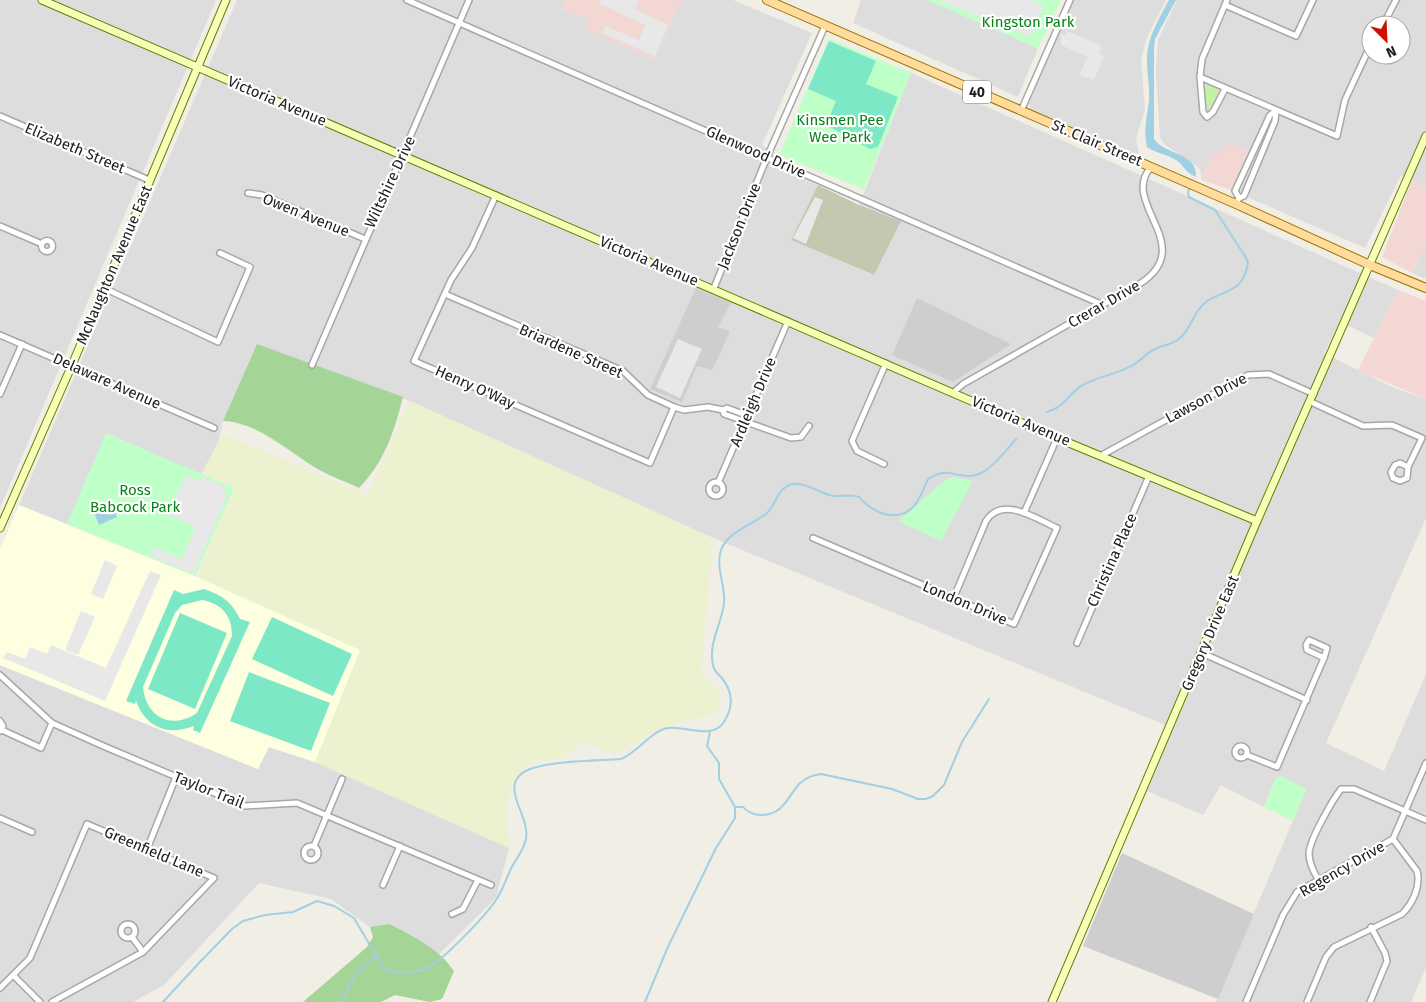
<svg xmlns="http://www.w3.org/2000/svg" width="1426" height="1002" viewBox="0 0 1426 1002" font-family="'Fira Sans',sans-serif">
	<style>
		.residential { fill: #dedddd; fill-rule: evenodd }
		.commercial { fill: #f3d7d3 }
		.education { fill: #fdffe0 }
		.religious { fill: #cecece }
		.construction { fill: #c5c7b0 }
		.farmland { fill: #ecf2cf }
		.grass { fill: #c5f0a7 }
		.forest { fill: #a4d496 }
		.park { fill: #bfffc8 }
		.pitch { fill: #7ce8c6; fill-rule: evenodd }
		.parking { fill: #e8e8e8 }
		.water { fill: #a1cfe3 }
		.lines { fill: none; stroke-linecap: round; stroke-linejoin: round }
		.stream { stroke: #a1cfe3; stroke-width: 2 }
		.street-casing { stroke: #a7a7a7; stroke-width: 8 }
		.secondary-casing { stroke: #677d00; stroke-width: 9 }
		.primary-casing { stroke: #9b7300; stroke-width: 10 }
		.street { stroke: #fff; stroke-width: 5 }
		.secondary { stroke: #f6ffb5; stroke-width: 7 }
		.primary { stroke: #ffdb9c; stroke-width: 8 }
		.labels { text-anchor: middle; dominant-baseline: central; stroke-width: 4.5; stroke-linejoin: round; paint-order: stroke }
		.shield { fill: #fff; stroke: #636363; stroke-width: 1 }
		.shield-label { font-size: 14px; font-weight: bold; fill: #202020 }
		.park-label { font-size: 15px; fill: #028516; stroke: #fff }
		.street-label { font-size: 15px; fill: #202020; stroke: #fff }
	</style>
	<rect width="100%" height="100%" fill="#f1eee5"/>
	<!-- residential -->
	<g class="residential">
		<path d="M0,0H216L0,508Z"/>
		<path d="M237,0H566L562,9L589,20L586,29L654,59L681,0H733L812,33L762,145L779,155L774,167L818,185L791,240L873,275L900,221L859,205L911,73L1398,290L1374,338L1340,322L1324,353L1394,388L1426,399V518L1326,743L1384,771L1426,674V967L1411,1002H1216L1306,790L1276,778L1264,807L1221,785L1203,815L1147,791L1172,728L713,538L410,401L257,344L223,421L219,440L201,475L107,433L67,524L19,505Z"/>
		<path d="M861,0H927L1038,48L1018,97L853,23Z"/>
		<path d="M1073,0H1166L1147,37L1141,60L1145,110L1136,138L1139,155L1033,110L1030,107L1029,103Z"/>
		<path d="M1177,0H1426V186L1401,175L1365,248L1231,190L1248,151L1211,157L1201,180V173L1198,167L1164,144L1160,137L1156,72L1158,40ZM1371,25H1401V55H1371Z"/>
		<path d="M1426,243V279L1412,273Z"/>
		<path d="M0,665L258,769L268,747L315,762L509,848L496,898L438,955L410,934L389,924L370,927L331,899L259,883L164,985L133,1002H0Z"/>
	</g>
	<!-- commercial -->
	<g class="commercial">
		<path d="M566,0H681L654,59L586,30L589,20L562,9Z"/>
		<path d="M1230,142L1248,151L1231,190L1201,180L1211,157Z"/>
		<path d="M1412,180L1426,186V243L1412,273L1382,257Z"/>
		<path d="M1398,290L1426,301V399L1358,370Z"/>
	</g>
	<!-- education -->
	<path class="education" d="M19,505L197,577L361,650L315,762L269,747L258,769L0,665V550Z"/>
	<!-- religious -->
	<g class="religious">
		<path d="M696,288L731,303L718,327L730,332L712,370L697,366L682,402L650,389Z"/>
		<path d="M917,298L1011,344L953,382L892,355Z"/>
		<path d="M1122,853L1254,914L1218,999L1083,946Z"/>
	</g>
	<!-- construction -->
	<path class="construction" d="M818,185L859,205L901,221L874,275L791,240Z"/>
	<!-- farmland -->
	<path class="farmland" d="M410,401L713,538L701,673L719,693L720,708L708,716L686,720L660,729L615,754L583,742L562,757L527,765L514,778L506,807L509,848L315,762L360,650L197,577L234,488L201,475L223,434L368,495Z"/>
	<!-- grass -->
	<path class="grass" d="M1208,85L1216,88L1218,92L1212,106L1209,107L1206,105L1204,88Z"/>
	<!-- forest -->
	<g class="forest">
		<path d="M257,344L403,397C394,432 385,461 359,488C345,481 329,476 316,468C288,451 257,422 223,421Z"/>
		<path d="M389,924C412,935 440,950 454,971L442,999L430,1002L395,995L381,1002H303L367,947L373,937L370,927Z"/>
	</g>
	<!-- park -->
	<g class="park">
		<path d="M927,0H1061L1038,48Z"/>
		<path d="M829,39L911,73L864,189L779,155Z"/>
		<path d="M106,433L234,488L195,576L67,524Z"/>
		<path d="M951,477L973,481L941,541L898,521C917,508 931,489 951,477Z"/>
		<path d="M1281,776L1306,789L1293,821L1264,807L1276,778Z"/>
	</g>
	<!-- pitch -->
	<g class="pitch">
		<path d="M829,41L876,61L866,84L898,97L878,147L870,149L826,125L836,101L808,89Z"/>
		<path d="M204,589C223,596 231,601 240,619L250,622L200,733L193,730L194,726C168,736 146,728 136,701L135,704L126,701L174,590L183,594ZM202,600C222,604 232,615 232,636L197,713C172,730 146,718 143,687L175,613L182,605Z"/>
		<path d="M180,613L227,633L195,709L148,689Z"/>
		<path d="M272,617L352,654L333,696L252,659Z"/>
		<path d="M249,672L330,703L311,751L230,721Z"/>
	</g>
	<!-- parking -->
	<g class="parking">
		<path d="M601,0H639L635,9L668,25L655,56L602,33L605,26L639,40L645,25L600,4Z"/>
		<path d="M937,0H1032L1044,5L1030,37Z"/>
		<path d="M1067,31L1102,46L1099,54L1104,56L1094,80L1079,75L1088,57L1061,45V35H1065Z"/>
		<path d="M815,197L823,200L806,244L793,238Z"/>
		<path d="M678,339L702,349L680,398L656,387Z"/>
		<path d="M186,475L200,481L203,477L226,487L224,492L228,494L194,574L150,556L154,547L182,559L195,527L167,514Z"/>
		<path d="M105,560L117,566L103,599L91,594Z"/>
		<path d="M150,571L161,575L105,701L3,658L7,652L25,659L30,647L47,654L51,645L106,668Z"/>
		<path d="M81,611L95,617L78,655L65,650Z"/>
	</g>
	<!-- water -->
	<g class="water">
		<path d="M1169,0H1176L1155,39L1154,49V139C1164,155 1198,152 1196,177C1183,171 1184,164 1174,159C1165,154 1156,153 1147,147C1143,130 1147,117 1149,101C1150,88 1147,74 1147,62C1146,39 1159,19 1169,0Z"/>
		<path d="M100,504L103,512L114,507L117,517L99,525L92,507Z"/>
	</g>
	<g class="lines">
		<!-- stream -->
		<g class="stream">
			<path d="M1047,412C1067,406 1068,393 1083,385C1099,376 1118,374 1133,365C1141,361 1146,353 1155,349C1163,345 1171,345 1179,339C1192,329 1193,311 1206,302C1225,288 1242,295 1248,263L1245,256L1215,210L1189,197L1188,193L1190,186"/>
			<path d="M735,807H743C747,812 755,815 761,815C783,815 787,798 799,784C805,778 812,775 821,774L892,789L918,799H926L933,796L944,785L962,742L989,699"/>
			<path d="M163,1002L199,963L232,929L243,921L265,915L293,912L317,901L334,906L354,918L384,969C396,974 413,973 425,969C441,963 486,915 496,900C502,891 505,882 509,873C514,860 523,853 526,839C530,817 503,791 520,775C535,760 598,761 621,759C638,753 650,731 668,728C686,726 713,740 724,722C734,706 733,691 721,677C717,673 714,671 713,665C708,643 722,623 724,603C726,586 715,567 721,550C729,530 753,525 767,513C773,507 775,501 779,494C792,473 813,490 829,495C839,498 849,493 859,497C871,511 893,523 911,509C919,503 924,488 928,479C950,465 956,480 976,475C991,471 1006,450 1016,439"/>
			<path d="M342,1002C351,980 355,972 375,957"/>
			<path d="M645,1002L667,949L716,848L735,818V807L719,779V763L707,746L710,732"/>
		</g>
		<!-- street casing -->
		<g class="street-casing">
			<g id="street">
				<path d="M407,0L1103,305"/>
				<path d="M1227,0L1202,59L1200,77L1337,136L1345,100L1371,44"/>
				<path d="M1225,5L1296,36L1313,0"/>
				<path d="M1383,25L1396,0"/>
				<path d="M1200,77L1203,112L1207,117L1213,112L1225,89"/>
				<path d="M1021,111L1070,0"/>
				<path d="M0,116L149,180"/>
				<path d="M248,193L262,195L365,239"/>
				<path d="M496,195L472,248L451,280L414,361L650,463L674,407"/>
				<path d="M1239,198L1235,191L1270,115L1276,111"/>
				<path d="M1236,204L1239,198L1244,196L1275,121L1276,111"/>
				<path d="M0,226L42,244"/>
				<circle cx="47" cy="246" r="5.5"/>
				<path d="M104,288L218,342L250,267L220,253"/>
				<path d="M714,288L767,157L825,26"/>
				<path d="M445,294L623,371L648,395L674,407L684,410L708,407L723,410L727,408L743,414L745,420"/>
				<path d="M0,335L214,428"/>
				<path d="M312,365L469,0"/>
				<path d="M954,392L963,384L1141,283C1198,245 1119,203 1151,167"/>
				<path d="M0,394L22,344"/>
				<path d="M1311,402L1363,426L1392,425L1422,438L1408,467L1407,478L1400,481L1393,478L1391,472L1395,465L1400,463L1408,467"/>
				<path d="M723,410L724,414L791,438L801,437L809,426"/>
				<path d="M1102,455L1248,375L1269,374L1314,394"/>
				<path d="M884,464L857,451L852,441L886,363"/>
				<circle cx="716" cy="489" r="7"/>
				<path d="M718,483L788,321"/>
				<path d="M1024,513L1057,438"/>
				<path d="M813,538L1014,624L1057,528C1037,519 1002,495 986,521L954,597"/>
				<path d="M1309,640L1327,648L1324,658L1307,650L1306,645Z"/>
				<path d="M1077,643L1149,476"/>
				<path d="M1202,653L1307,700"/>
				<path d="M0,675L52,723L101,745L245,806L297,803L491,885"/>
				<path d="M0,721L3,726L0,731"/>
				<path d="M2,730L41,748L52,723"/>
				<circle cx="1241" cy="752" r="6"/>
				<path d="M1247,755L1277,767L1324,658"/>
				<path d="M0,818L32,832"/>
				<path d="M314,846L342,779"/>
				<circle cx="311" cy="853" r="7"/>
				<path d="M147,849L176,777"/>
				<path d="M1318,879C1313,871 1309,863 1309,853C1310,839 1332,801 1341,789H1354L1426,820"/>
				<path d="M383,885L400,846"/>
				<path d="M452,914L463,909L478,880"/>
				<circle cx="128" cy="931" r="7"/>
				<path d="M132,937L143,952"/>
				<path d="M14,976L40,1002"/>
				<path d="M0,988L30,958L87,824L214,878L143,952L52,1002"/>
				<path d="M1246,1002L1283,915L1297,892L1393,839L1426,763"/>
				<path d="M1307,1002L1326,957L1334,947L1402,914C1413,903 1421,886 1417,871L1393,839"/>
				<path d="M1370,1002L1387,961L1385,953L1371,927"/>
			</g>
		</g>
		<!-- secondary casing -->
		<g class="secondary-casing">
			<g id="secondary">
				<path d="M42,0L1057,438L1257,521"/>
				<path d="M0,528L72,365L226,0"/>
				<path d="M1052,1002L1257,521L1426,136"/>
			</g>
		</g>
		<!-- primary casing -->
		<g class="primary-casing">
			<path id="primary" d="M767,0L1236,204L1370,265L1426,288"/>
		</g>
		<!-- street -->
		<use href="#street" class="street"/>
		<!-- secondary -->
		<use href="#secondary" class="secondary"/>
		<!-- primary -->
		<use href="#primary" class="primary"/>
	</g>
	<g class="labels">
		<!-- shield labels -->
		<rect class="shield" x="963" y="80.5" width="28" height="23" rx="4"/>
		<g class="shield-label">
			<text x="977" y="92">40</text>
		</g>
		<!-- park labels -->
		<g class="park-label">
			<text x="1028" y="22">Kingston Park</text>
			<text x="840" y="120">Kinsmen Pee<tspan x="840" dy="17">Wee Park</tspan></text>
			<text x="135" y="490">Ross<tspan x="135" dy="17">Babcock Park</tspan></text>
		</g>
		<!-- street labels -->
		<g class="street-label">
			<text transform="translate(277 101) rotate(23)">Victoria Avenue</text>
			<text transform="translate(1097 143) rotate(23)">St. Clair Street</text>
			<text transform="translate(75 148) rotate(23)">Elizabeth Street</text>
			<text transform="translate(756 152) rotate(24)">Glenwood Drive</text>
			<text transform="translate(390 182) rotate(-65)">Wiltshire Drive</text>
			<text transform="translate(306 215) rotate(22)">Owen Avenue</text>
			<text transform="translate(739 226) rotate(-68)">Jackson Drive</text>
			<text transform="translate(649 261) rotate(23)">Victoria Avenue</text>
			<text transform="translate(114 265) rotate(-67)">McNaughton Avenue East</text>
			<text transform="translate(1104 304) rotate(-30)">Crerar Drive</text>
			<text transform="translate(571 351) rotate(24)">Briardene Street</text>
			<text transform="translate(107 381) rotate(24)">Delaware Avenue</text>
			<text transform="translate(475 387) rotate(24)">Henry O'Way</text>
			<text transform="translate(1206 398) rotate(-28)">Lawson Drive</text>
			<text transform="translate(753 402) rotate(-67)">Ardleigh Drive</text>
			<text transform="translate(1021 421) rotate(23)">Victoria Avenue</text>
			<text transform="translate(1112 560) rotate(-66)">Christina Place</text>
			<text transform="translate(965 603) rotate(23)">London Drive</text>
			<text transform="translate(1210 633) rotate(-67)">Gregory Drive East</text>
			<text transform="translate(209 790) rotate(22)">Taylor Trail</text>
			<text transform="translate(154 852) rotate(23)">Greenfield Lane</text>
			<text transform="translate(1342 869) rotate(-30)">Regency Drive</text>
		</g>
	</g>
	<!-- north arrow -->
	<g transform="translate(1386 40) rotate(156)"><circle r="24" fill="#ffffff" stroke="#a6a6a6"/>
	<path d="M0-4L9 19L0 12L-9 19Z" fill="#cf0f00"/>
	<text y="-8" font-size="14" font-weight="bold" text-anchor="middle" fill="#202020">N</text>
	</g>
</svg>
